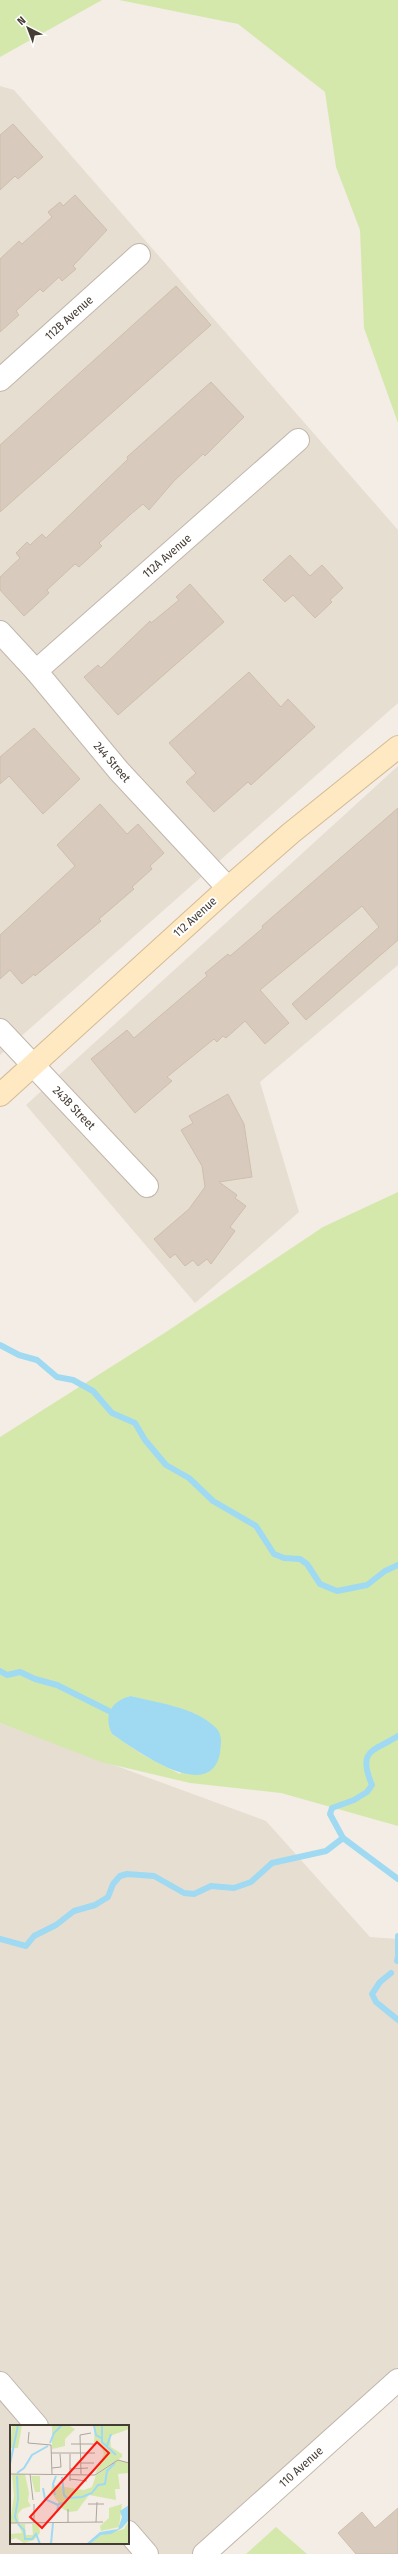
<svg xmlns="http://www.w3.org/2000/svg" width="398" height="2554" viewBox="0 0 398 2554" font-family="'Fira Sans Condensed',sans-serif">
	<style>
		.residential { fill: #e7ded2; fill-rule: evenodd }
		.green { fill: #d5e8ac; fill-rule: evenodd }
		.water { fill: #9fdaf2 }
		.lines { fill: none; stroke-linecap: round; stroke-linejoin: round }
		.stream { stroke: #9fdaf2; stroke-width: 6 }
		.building { fill: #d8cabd; stroke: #cfbead }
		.street-casing { stroke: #c1b6aa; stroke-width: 24 }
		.secondary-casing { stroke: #d4bb93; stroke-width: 24 }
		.street { stroke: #fff; stroke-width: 22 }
		.secondary { stroke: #ffe9c2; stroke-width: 22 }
		.labels { text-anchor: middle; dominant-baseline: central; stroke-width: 4; stroke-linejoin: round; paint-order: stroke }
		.street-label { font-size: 12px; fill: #453c34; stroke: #fff }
		.inset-river { fill: none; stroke: #9fdaf2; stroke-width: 2 }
		.inset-road { fill: none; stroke: #ada69e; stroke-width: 1 }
		.view { fill: #ff160f; fill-opacity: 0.15; stroke: #ff160f; stroke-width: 2 }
		.inset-edge { fill: none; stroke: #453c34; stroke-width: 2 }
	</style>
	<rect width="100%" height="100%" fill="#f3ede5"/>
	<!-- residential -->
	<g class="residential">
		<path d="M0,86L14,90L398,530V703L0,1055Z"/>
		<path d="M398,766V965L260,1082L299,1212L195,1303L26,1105Z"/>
		<path d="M0,1723L266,1821L370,1937L398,1939V2367L197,2554H0ZM11,2426H128V2543H11Z"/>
	</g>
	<!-- green -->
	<g class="green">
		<path d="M0,0H102L0,57Z"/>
		<path d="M119,0H398V423L364,328L360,230L336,167L325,92L238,24Z"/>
		<path d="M398,1192V1826L281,1793L190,1783L101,1762L0,1723V1437L163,1334L323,1227ZM131,1696L195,1714L215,1727L180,1774L143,1755L112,1734C106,1708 109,1708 131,1696Z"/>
		<path d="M276,2527L307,2554H246Z"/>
	</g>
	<!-- water -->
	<path class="water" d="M131,1696C157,1703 195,1707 215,1727C223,1734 221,1744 220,1753C210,1806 133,1748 112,1734C103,1715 111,1701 131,1696Z"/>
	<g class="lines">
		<!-- stream -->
		<g class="stream">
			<path d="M0,1345L19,1355L37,1360L57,1377L73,1380L93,1391L112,1413L135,1423L145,1440L166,1465L189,1478L213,1501L256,1526L274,1554L284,1558L300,1559L307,1564L320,1584L337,1591L367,1585L385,1571L398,1565"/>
			<path d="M0,1671L7,1675L20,1672L35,1679L57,1685L109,1711"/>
			<path d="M398,1736C373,1752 357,1749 372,1785L367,1792L354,1800L332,1808L330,1814L343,1838L398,1879"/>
			<path d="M398,1936V1953"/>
			<path d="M0,1939L26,1946L34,1936L56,1925L74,1911L95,1905L108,1897L113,1884L120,1876L127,1874L154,1876L184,1893L194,1894L211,1886L234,1888L251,1882L272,1863L326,1851L343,1838"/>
			<path d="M397,1961L398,1956"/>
			<path d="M391,1973L380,1982L372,1994L376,2002L398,2020"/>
		</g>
	</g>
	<!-- building -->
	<g class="building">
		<path d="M13,124L43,157L18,179L15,176L0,190V135Z"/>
		<path d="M75,195L107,230L73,266L76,269L62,281L59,277L43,292L40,289L16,311L19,315L0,332V259L19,241L22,244L52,217L48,212L60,202L63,206Z"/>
		<path d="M176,286L211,325L0,512V445Z"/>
		<path d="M211,382L244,417L205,456L203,454L174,481L149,510L143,504L131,514L99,543L102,546L79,567L75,564L47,590L49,593L24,616L0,590V577L20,558L16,553L27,542L30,545L42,534L46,538L128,459L127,457Z"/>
		<path d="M290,555L310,576L322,565L343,588L330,600L332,602L315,618L293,595L285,602L263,580Z"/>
		<path d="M190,584L224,622L118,715L84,677L98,665L101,668L150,621L151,623L179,600L176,597Z"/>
		<path d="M249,672L281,707L288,699L315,727L251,785L248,782L214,812L186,782L196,773L169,743Z"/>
		<path d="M34,728L80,779L43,814L9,776L0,784V757Z"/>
		<path d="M100,804L127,834L138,824L164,853L150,866L152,869L132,887L134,889L99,919L101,921L35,976L34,974L22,984L10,970L0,979V935L75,866L57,845Z"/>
		<path d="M398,808V940L306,1020L292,1004L379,927L362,906L260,990L289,1023L265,1044L245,1021L226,1038L223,1036L217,1042L214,1039L167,1077L172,1081L135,1113L91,1059L127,1030L134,1038L207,976L205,973L228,954L230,956L263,928L262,926Z"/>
		<path d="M228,1094L244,1124L252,1177L219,1182L237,1195L235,1198L246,1206L230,1227L235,1231L211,1264L207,1259L198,1266L193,1260L185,1266L175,1254L170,1258L154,1239L189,1209L205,1187L202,1166L181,1130L193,1123L189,1116Z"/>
		<path d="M398,2508V2554H356L338,2533L362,2512L375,2528Z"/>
	</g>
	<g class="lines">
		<!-- street casing -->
		<g class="street-casing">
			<g id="street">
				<path d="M0,380L139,255"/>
				<path d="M0,632L36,671L119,771L228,888"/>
				<path d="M36,671L298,440"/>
				<path d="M0,1030L147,1186"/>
				<path d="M0,2383L37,2426"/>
				<path d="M128,2532L147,2554"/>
				<path d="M204,2554L398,2380"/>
			</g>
		</g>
		<!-- secondary casing -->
		<g class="secondary-casing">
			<path id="secondary" d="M0,1095L228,888L291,833L398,747"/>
		</g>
		<!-- street -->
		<use href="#street" class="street"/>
		<!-- secondary -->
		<use href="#secondary" class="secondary"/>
	</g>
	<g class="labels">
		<!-- street labels -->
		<g class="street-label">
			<text transform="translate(69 318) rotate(-42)">112B Avenue</text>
			<text transform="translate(167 556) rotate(-41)">112A Avenue</text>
			<text transform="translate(112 762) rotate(49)">244 Street</text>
			<text transform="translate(195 917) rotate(-42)">112 Avenue</text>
			<text transform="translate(74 1108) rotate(46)">243B Street</text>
			<text transform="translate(301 2467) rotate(-42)">110 Avenue</text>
		</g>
	</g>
	<!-- overview -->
	<g transform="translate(10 2425)">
		<rect width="119" height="119" fill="#f3ede5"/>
		<path d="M2,0H12L8,23H0ZM42,0H58L65,4L55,14V21L42,24ZM85,0H119V4L100,11L101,22L112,29V32L85,49L94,29L91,20L84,17ZM108,35L119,38V48L108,49L110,64H105L106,75L79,70L67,86L59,87L53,84L41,67L42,60L74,65L82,62L86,50ZM2,49H15L19,68L18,76L21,81L12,84L8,89L9,98H0L4,71ZM21,51H30V67H25ZM112,79L109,102L91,106L90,101L99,93V83ZM119,96V119H80L91,110L114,104ZM8,99H15L16,110H23L22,99H29L30,108L24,115L14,118L6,113L0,115V109L12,108Z" fill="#d5e8ac"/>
		<path d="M119,80V95L112,103L101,109L91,110L80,119H76L90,107L108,104L112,92L110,86Z" fill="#9fdaf2"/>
		<path class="inset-river" d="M92,0V17L106,30M84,1L86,10L91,13M40,18L44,8L52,0M97,21L101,9M0,39L8,0M7,48L14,43L22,30L38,21M7,51L8,74L5,92L7,97M52,52L54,70L58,74M33,63L35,74L48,80M45,70L43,59L46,51M47,85L49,79L55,78L59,73L72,72L82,68L88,60L95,59L97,46L105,38M8,99L14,105L15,114H22L26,109L30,119M41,119L43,98"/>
		<path class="inset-road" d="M19,7L18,18L41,20L42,49M61,19H84M41,28H85M60,29V56M71,38H84M42,43L51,42L50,29M60,44L78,43M0,49L85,50L108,35L119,38M20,49L23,75M71,49L70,10L81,8M60,54L77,56M24,79V98M78,79H94M86,97L87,77M0,98L93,97M58,98V84"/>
		<path class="view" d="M87,17L99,28L32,103L20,92Z"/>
		<rect width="119" height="119" class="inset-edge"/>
	</g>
	<!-- north arrow -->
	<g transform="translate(28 28) rotate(318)" stroke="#ffffff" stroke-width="3" paint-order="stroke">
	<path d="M0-3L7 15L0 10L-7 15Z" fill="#453c34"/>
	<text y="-6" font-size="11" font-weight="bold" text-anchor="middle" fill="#453c34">N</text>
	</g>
</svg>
